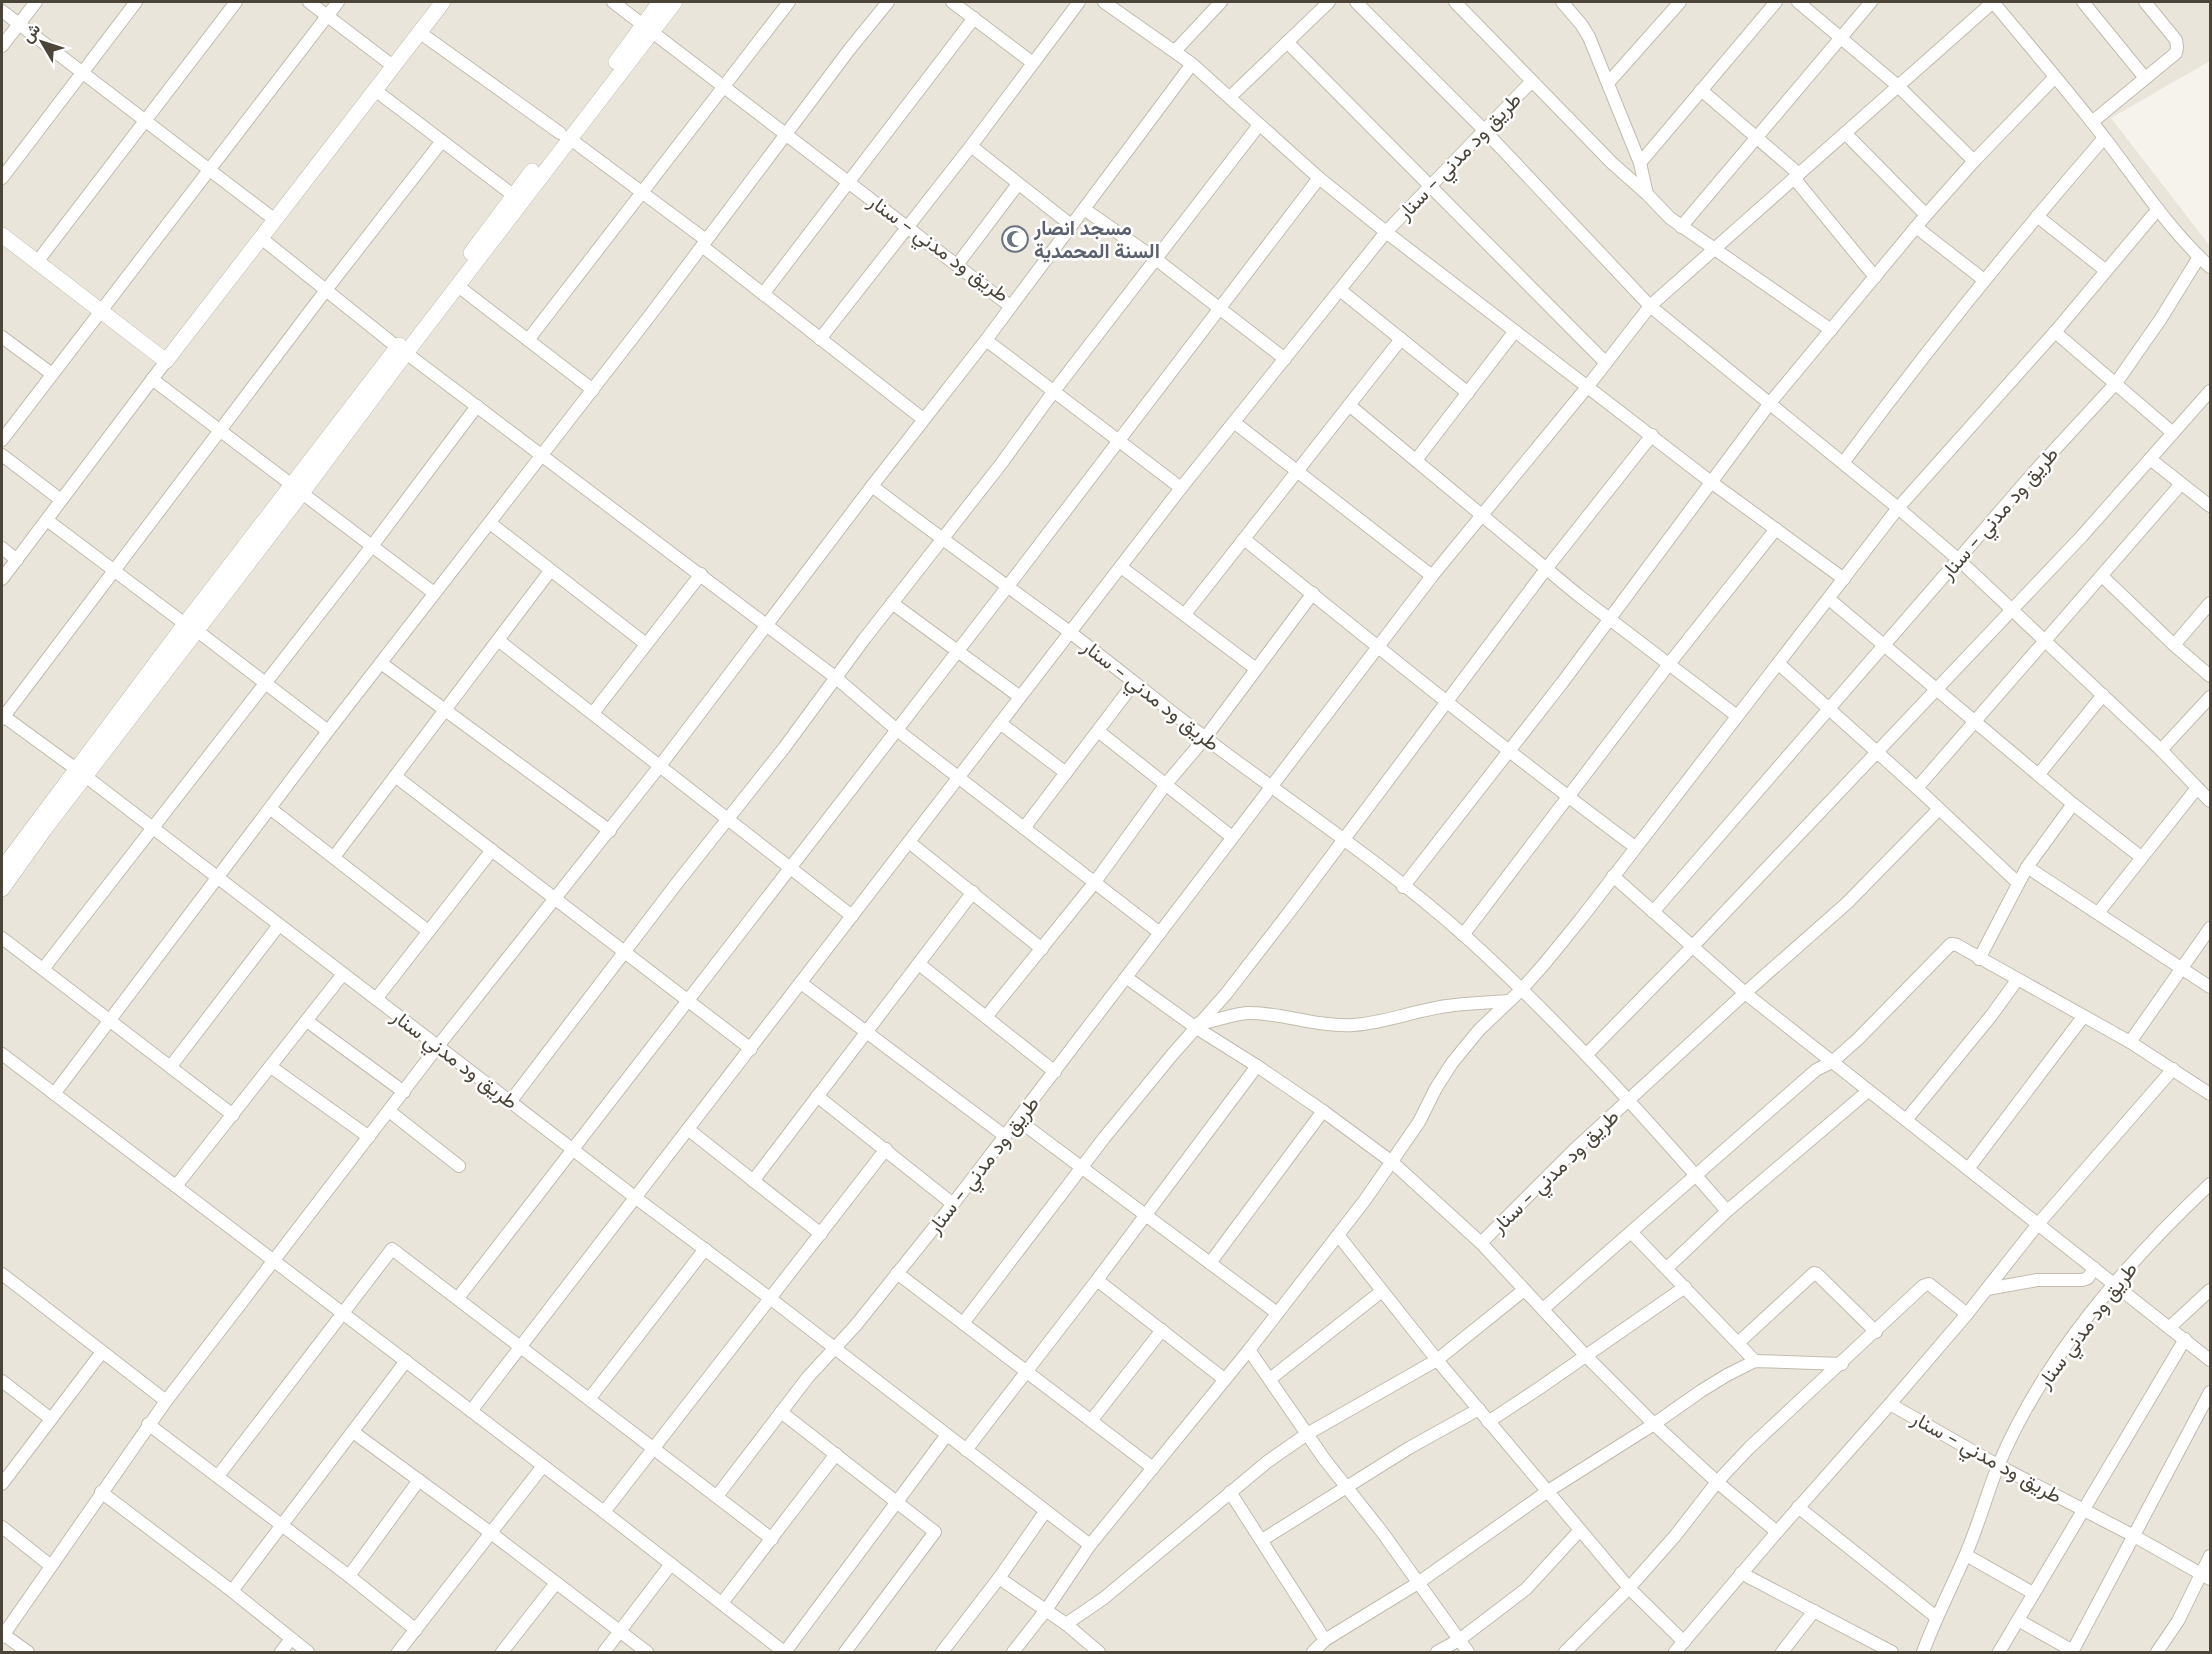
<svg xmlns="http://www.w3.org/2000/svg" width="2212" height="1654" viewBox="0 0 2212 1654" font-family="'DM Sans',Vazirmatn,sans-serif">
	<style>
		.residential { fill: #eae5da }
		.lines { fill: none; stroke-linecap: round; stroke-linejoin: round }
		.minor-casing { stroke: #c2bbae; stroke-width: 14 }
		.tertiary-casing { stroke: #c2bbae; stroke-width: 16 }
		.minor { stroke: #fff; stroke-width: 12 }
		.tertiary { stroke: #fff; stroke-width: 15 }
		.labels { text-anchor: middle; dominant-baseline: central; stroke-width: 5; stroke-linejoin: round; paint-order: stroke }
		.street-label { font-size: 20px; fill: #4b4439; stroke: #fff }
		.worship-label { font-size: 20px; font-weight: bold; fill: #5b616d; stroke: #fff; text-anchor: start }
	</style>
	<rect width="100%" height="100%" fill="#f6f3ec"/>
	<!-- residential -->
	<path class="residential" d="M2,2H2210V61L2111,118L2210,246V1652H2Z"/>
	<g class="lines">
		<!-- minor casing -->
		<g class="minor-casing">
			<g id="minor">
				<path d="M309,2L393,66"/>
				<path d="M613,2L1010,306"/>
				<path d="M952,2L1033,63"/>
				<path d="M1104,2L1192,64L1319,178L1386,232L1711,482L1844,579"/>
				<path d="M1356,2L1484,130L1650,306L1898,508L1959,560L2161,750L2210,801"/>
				<path d="M1455,2L1612,163L1647,194L1670,218L1831,330"/>
				<path d="M1562,2L1581,24L1589,37L1640,163L1647,194"/>
				<path d="M1798,2L1898,86L1974,161"/>
				<path d="M1993,2C2031,48 2070,93 2106,140C2139,183 2170,231 2210,267"/>
				<path d="M2083,2L2145,78"/>
				<path d="M2,11L275,220"/>
				<path d="M419,32L560,133"/>
				<path d="M1287,42L1606,363"/>
				<path d="M2,46L36,2"/>
				<path d="M1175,51L1221,2"/>
				<path d="M1608,83L1680,2"/>
				<path d="M375,90L513,195"/>
				<path d="M1701,90L1799,174"/>
				<path d="M1230,97L1329,2"/>
				<path d="M2092,122L2176,53L2177,47L2176,40L2145,2"/>
				<path d="M1845,133L1926,215"/>
				<path d="M569,138L706,240"/>
				<path d="M971,146L1071,225"/>
				<path d="M1640,163L1776,2"/>
				<path d="M2,178L136,2"/>
				<path d="M1794,178L1875,277"/>
				<path d="M1084,209L1157,260L1285,359"/>
				<path d="M2037,216L2105,270"/>
				<path d="M1681,227L1871,2"/>
				<path d="M1916,227L1984,280"/>
				<path d="M261,238L397,347"/>
				<path d="M702,246L923,419"/>
				<path d="M37,262L236,2"/>
				<path d="M957,265L1018,184"/>
				<path d="M458,286L593,390"/>
				<path d="M1340,290L1468,393"/>
				<path d="M763,294L974,18"/>
				<path d="M2055,332L2173,433"/>
				<path d="M2,337L52,374"/>
				<path d="M820,339L971,146L1079,2"/>
				<path d="M528,340L789,2"/>
				<path d="M986,340L1181,488"/>
				<path d="M406,353L835,677L897,730L1160,933"/>
				<path d="M152,379L292,485"/>
				<path d="M1349,405L1578,595L1737,716"/>
				<path d="M1235,423L1432,576"/>
				<path d="M2,440L338,2"/>
				<path d="M2,455L61,500"/>
				<path d="M2150,459L2210,506"/>
				<path d="M1416,460L1515,331"/>
				<path d="M1843,463C1926,351 2013,243 2104,138"/>
				<path d="M872,486C936,535 1002,582 1067,630C1121,671 1174,715 1228,755C1308,814 1392,871 1466,937C1560,1022 1644,1116 1727,1211"/>
				<path d="M302,493L434,593"/>
				<path d="M47,520L185,624"/>
				<path d="M490,523L646,644"/>
				<path d="M1244,539C1373,643 1502,748 1635,847"/>
				<path d="M2,548L17,560"/>
				<path d="M1121,567L1256,669"/>
				<path d="M2102,576L2174,645L2210,676"/>
				<path d="M2,579L166,361"/>
				<path d="M1829,599L2073,804L2141,857"/>
				<path d="M892,603L1020,697"/>
				<path d="M1185,614L1401,339"/>
				<path d="M196,630L328,731"/>
				<path d="M498,640L852,916"/>
				<path d="M2174,645L2210,603"/>
				<path d="M381,663L610,831"/>
				<path d="M1779,664L1917,788L2018,883"/>
				<path d="M593,713L701,574"/>
				<path d="M2,715L76,769L636,1198L771,1299L1090,1545"/>
				<path d="M2,719L326,290L442,141"/>
				<path d="M1000,723L1066,773"/>
				<path d="M1098,731L1232,837"/>
				<path d="M2161,750L2210,697"/>
				<path d="M2039,774L2103,695"/>
				<path d="M395,776L751,1049"/>
				<path d="M1917,788L2181,484"/>
				<path d="M271,809L428,931"/>
				<path d="M1024,828L1134,683"/>
				<path d="M909,842L1042,949"/>
				<path d="M334,857L550,571"/>
				<path d="M2027,867L2210,987"/>
				<path d="M1613,876L1745,993L2210,1360"/>
				<path d="M1403,887L1562,683L1770,403L1926,215L1974,161L2055,77"/>
				<path d="M1653,912L2034,472L2116,383L2160,320L2199,257"/>
				<path d="M2098,913L2197,788"/>
				<path d="M1463,935L1669,664L1776,529"/>
				<path d="M2,938L233,1115"/>
				<path d="M1979,959L2027,867L2073,804"/>
				<path d="M919,964L1055,1072"/>
				<path d="M43,969L372,546L477,406"/>
				<path d="M1127,978L1195,1027L1257,1066L1323,1111L1392,1162L1481,1243L1586,1356L1654,1424L1717,1482L1777,1532"/>
				<path d="M801,983L1005,1136"/>
				<path d="M376,999L492,850"/>
				<path d="M986,1017L1095,882L1166,784L1205,738L1313,593"/>
				<path d="M307,1021L404,1092"/>
				<path d="M1199,1023C1217,1022 1234,1012 1252,1013C1286,1014 1319,1027 1353,1025C1385,1023 1416,1010 1447,1006C1467,1003 1487,1003 1507,1001"/>
				<path d="M2130,1042L2210,928"/>
				<path d="M2,1054L604,1512L784,1652"/>
				<path d="M1587,1054L1692,947L2082,536L2210,391"/>
				<path d="M171,1066L279,925"/>
				<path d="M271,1067L369,1137"/>
				<path d="M54,1094L328,731L651,314L849,50L888,2"/>
				<path d="M817,1096L953,1204"/>
				<path d="M510,1102L677,883L784,748L865,638L1001,464L1054,391L1259,125"/>
				<path d="M389,1111L459,1166"/>
				<path d="M1018,1120L1277,1313"/>
				<path d="M1906,1120L1991,1016L2017,980"/>
				<path d="M689,1130L821,1234"/>
				<path d="M1968,1169L2083,1017"/>
				<path d="M753,1181L973,892"/>
				<path d="M176,1186L343,974"/>
				<path d="M1631,1232L1755,1361"/>
				<path d="M1338,1235L1437,1360L1629,1588L1684,1642"/>
				<path d="M1481,1243L1573,1151L1745,993L1847,903L1939,809"/>
				<path d="M1210,1263L1323,1111"/>
				<path d="M1667,1268L1727,1211L1868,1091"/>
				<path d="M897,1273L1153,1468"/>
				<path d="M2,1274L166,1401"/>
				<path d="M1097,1280L1224,1379"/>
				<path d="M1987,1289L2037,1280H2082L2088,1278L2094,1268"/>
				<path d="M458,1298L1008,586L1319,178"/>
				<path d="M1543,1309L1816,1070L1832,1062L1858,1039L1951,944L1957,945L2130,1042L2210,1094"/>
				<path d="M964,1322L1104,1138L1172,1055L1226,994L1294,906L1546,569L1652,435"/>
				<path d="M2169,1328L2210,1290"/>
				<path d="M1738,1343L1814,1273L1817,1274L1876,1332"/>
				<path d="M1249,1350L1325,1460L1382,1532L1468,1652"/>
				<path d="M1270,1379L1382,1291"/>
				<path d="M2,1381L51,1419"/>
				<path d="M590,1398L705,1249"/>
				<path d="M1890,1404L1999,1466L2134,1536L2210,1579"/>
				<path d="M471,1411L1181,488L1386,232L1532,81"/>
				<path d="M781,1412L935,1532L845,1652"/>
				<path d="M1091,1421L1162,1330"/>
				<path d="M1488,1422L1538,1389L1685,1287"/>
				<path d="M148,1424L349,1576L416,1630"/>
				<path d="M353,1432L491,1533L647,1652"/>
				<path d="M966,1450L1097,1280L1257,1066"/>
				<path d="M218,1476L392,1249L772,1539"/>
				<path d="M2,1484L102,1352"/>
				<path d="M101,1492L232,1591L308,1652"/>
				<path d="M1230,1492L1325,1640"/>
				<path d="M717,1496L808,1377L856,1325L953,1204L1432,576L1588,386L1650,306L1993,2"/>
				<path d="M1798,1507L1936,1617"/>
				<path d="M604,1512L886,1149"/>
				<path d="M2,1527L51,1566"/>
				<path d="M1262,1540L1409,1448L1479,1409"/>
				<path d="M1966,1555L2033,1593"/>
				<path d="M1741,1573L1892,1652"/>
				<path d="M349,1576L419,1480"/>
				<path d="M999,1578L1066,1624L1099,1652"/>
				<path d="M232,1591L406,1361"/>
				<path d="M722,1603L836,1454"/>
				<path d="M2018,1620L2073,1651"/>
				<path d="M1066,1624L1104,1598L1267,1462L1307,1434L1437,1360L1524,1290"/>
				<path d="M3,1634L28,1652"/>
				<path d="M2,1637L166,1401L438,1046L659,767L872,486L986,340L1192,64"/>
				<path d="M281,1652L290,1640"/>
				<path d="M398,1652L543,1466"/>
				<path d="M502,1652L556,1583"/>
				<path d="M604,1652L671,1564"/>
				<path d="M785,1652L946,1436"/>
				<path d="M942,1652L999,1578L1045,1512"/>
				<path d="M1013,1652L1046,1610L1090,1545L1249,1350L1365,1200L1419,1122L1436,1088L1452,1063L1479,1030L1522,989L1545,963L1580,920L1898,508L2055,332L2158,209"/>
				<path d="M1313,1652L1325,1640L1418,1583L1548,1491L1654,1424L1701,1391L1727,1375L1755,1361L1842,1364"/>
				<path d="M1437,1652L1459,1640L1526,1589L1580,1530"/>
				<path d="M1565,1652L1629,1588L1675,1536L1717,1482L1749,1448L1923,1286L1929,1284L1967,1314"/>
				<path d="M1675,1652L1777,1532L1890,1404L1967,1314L2038,1224L2173,1069"/>
				<path d="M1782,1652L1814,1611"/>
				<path d="M1923,1652C1935,1619 1951,1589 1965,1556C1978,1527 1986,1496 1998,1466C2044,1357 2125,1264 2210,1184"/>
				<path d="M1999,1652L2185,1339"/>
				<path d="M2072,1652L2210,1392"/>
				<path d="M2157,1652L2178,1621L2210,1556"/>
			</g>
		</g>
		<!-- tertiary casing -->
		<g class="tertiary-casing">
			<g id="tertiary">
				<path d="M616,62L660,2"/>
				<path d="M2,235L166,361L443,2"/>
				<path d="M471,253L532,171"/>
				<path d="M2,869L185,624L399,345"/>
				<path d="M2,889L44,830L302,493L406,353L675,2"/>
			</g>
		</g>
		<!-- minor -->
		<use href="#minor" class="minor"/>
		<!-- tertiary -->
		<use href="#tertiary" class="tertiary"/>
	</g>
	<!-- icons -->
	<defs>
		<g id="mosque-ring" transform="scale(1.35)"><circle r="9.5" fill="#fff" stroke="#6b7280" stroke-width="1.5"/><path d="M3.5-4.9A6 6 0 1 0 3.5 4.9A5 5 0 1 1 3.5-4.9Z" fill="#6b7280"/></g>
	</defs>
	<g fill-rule="evenodd">
		<use href="#mosque-ring" x="1015" y="239"/>
	</g>
	<g class="labels">
		<!-- street labels -->
		<g class="street-label">
			<text transform="translate(1459 156) rotate(-46)">طريق ود مدني - سنار</text>
			<text transform="translate(939 248) rotate(36)">طريق ود مدني - سنار</text>
			<text transform="translate(1999 513) rotate(-49)">طريق ود مدني - سنار</text>
			<text transform="translate(1151 695) rotate(38)">طريق ود مدني - سنار</text>
			<text transform="translate(455 1059) rotate(37)">طريق ود مدني سنار</text>
			<text transform="translate(983 1165) rotate(-52)">طريق ود مدني - سنار</text>
			<text transform="translate(1555 1171) rotate(-44)">طريق ود مدني - سنار</text>
			<text transform="translate(2087 1325) rotate(-53)">طريق ود مدني سنار</text>
			<text transform="translate(1987 1457) rotate(29)">طريق ود مدني - سنار</text>
		</g>
		<!-- worship labels -->
		<g class="worship-label">
			<text x="1034" y="228">مسجد انصار<tspan x="1034" dy="23">السنة المحمدية</tspan></text>
		</g>
	</g>
	<!-- border -->
	<rect width="2212" height="1654" fill="none" stroke="#4b4439" stroke-width="6"/>
	<!-- north arrow -->
	<g transform="translate(42 42) rotate(309)" stroke="#ffffff" stroke-width="4.5" paint-order="stroke">
	<path d="M0-4.5L10 22L0 15L-10 22Z" fill="#4b4439"/>
	<text y="-9" font-size="16" font-weight="bold" text-anchor="middle" fill="#4b4439">ش</text>
	</g>
</svg>
